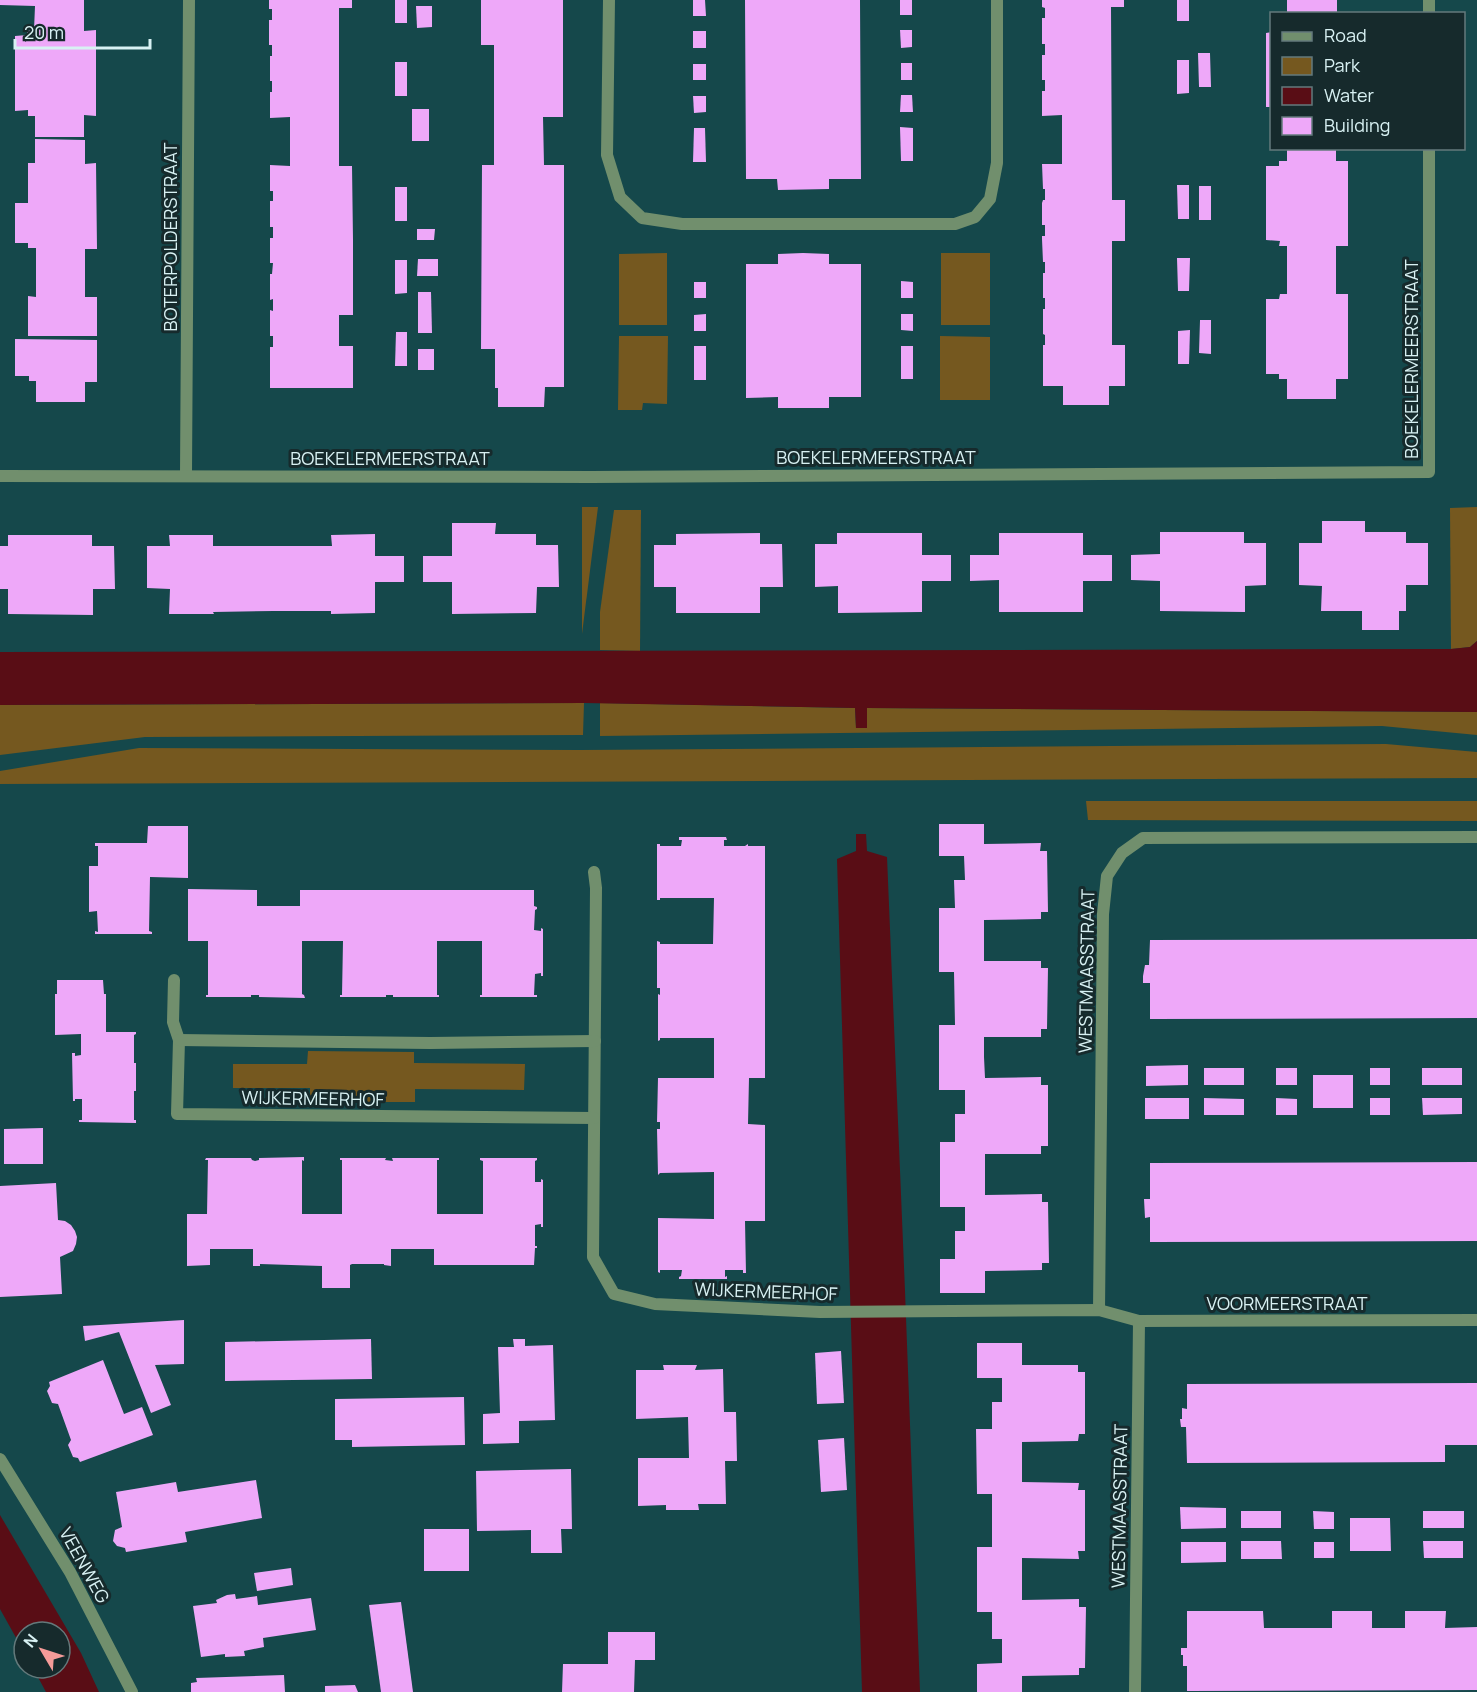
<svg xmlns="http://www.w3.org/2000/svg" width="1477" height="1692" viewBox="0 0 1477 1692" font-family="Manrope,sans-serif">
	<style>
		.green { fill: #75581f }
		.water { fill: #590d15 }
		.building { fill: #eea8f9 }
		.lines { fill: none; stroke-linecap: round; stroke-linejoin: round }
		.minor { stroke: #718f6d; stroke-width: 12 }
		.labels { text-anchor: middle; dominant-baseline: central; stroke-width: 6; stroke-linejoin: round; paint-order: stroke }
		.street-label { font-size: 18px; fill: #d8f1f3; stroke: #162a2c }
	</style>
	<rect width="100%" height="100%" fill="#15484b"/>
	<!-- green -->
	<g class="green">
		<path d="M667,253V325H619V254Z"/>
		<rect x="941" y="253" width="49" height="72"/>
		<path d="M619,336H668L667,404L643,403L642,410H618Z"/>
		<path d="M940,336L990,337V400H940Z"/>
		<path d="M582,507H598L582,634Z"/>
		<path d="M1477,507V641L1470,647L1451,649L1450,508Z"/>
		<path d="M614,510H641L640,651L600,650V612Z"/>
		<path d="M584,703L583,735L145,737L0,755V705Z"/>
		<path d="M600,703L855,708L856,728H867L866,708L1477,712V735L1382,726L600,736Z"/>
		<path d="M1386,744L1477,752V778L0,784V771L139,748L580,750Z"/>
		<path d="M1086,801H1477V821L1088,820Z"/>
		<path d="M308,1051L414,1052V1063L525,1064L524,1090L415,1089V1102H310V1088H233V1064H307Z"/>
	</g>
	<!-- water -->
	<g class="water">
		<path d="M1477,641V712L867,708V728H856L855,708L584,703L0,705V652L1451,649L1470,647Z"/>
		<path d="M856,834H866L867,851L887,857L905,1291L920,1692H862L837,859L856,851Z"/>
		<path d="M0,1515L81,1653L99,1692H46L33,1668H60V1632H24V1652L0,1609Z"/>
	</g>
	<!-- building -->
	<g class="building">
		<path d="M0,0H84V31L96,30V116L84,115V137H35V116H28V110L15,111V36L27,35V31L34,30L35,6L0,5Z"/>
		<path d="M269,0H352V8H339V166H352L353,240V315H339V346H353V388H270V347H273V336H270V310L273,311V299L270,300V274H272L273,263H270V238H273V227H270V201H273V191H270V165L290,166V117L270,118V92H272V81H270V56H272V45H269V20H272V9H269Z"/>
		<rect x="395" y="0" width="12" height="23"/>
		<path d="M481,0H563V117H543L544,165H564V387H545L544,407H498V388H495V349H481L482,165H494V45H481Z"/>
		<path d="M693,0H705L706,16H693Z"/>
		<path d="M745,0H860L861,179H829V189L778,190L777,179H746Z"/>
		<rect x="900" y="0" width="12" height="15"/>
		<path d="M1042,0H1124V7H1111L1112,200H1125V241H1112V345H1125V386H1109V405H1063V386H1043V345H1045V335L1043,334V309H1045V298H1043V273H1045V262H1043L1042,239V236H1045V225H1042V203L1043,200H1045V189H1043L1042,164H1062V115L1042,116V91H1045V80H1042V55H1045V44H1042V18H1045V8L1042,7Z"/>
		<rect x="1177" y="0" width="12" height="21"/>
		<rect x="1287" y="0" width="50" height="14"/>
		<path d="M416,6H432V27L417,28Z"/>
		<path d="M900,30H912V47L901,48Z"/>
		<rect x="693" y="31" width="13" height="17"/>
		<path d="M1272,32V107H1266V33Z"/>
		<path d="M1198,53H1210L1211,87H1199Z"/>
		<path d="M1177,60H1189V93L1177,94Z"/>
		<rect x="395" y="62" width="12" height="34"/>
		<rect x="901" y="63" width="11" height="17"/>
		<rect x="693" y="64" width="13" height="16"/>
		<path d="M901,95H912L913,112H900Z"/>
		<path d="M693,96H706V112L694,113Z"/>
		<rect x="412" y="109" width="17" height="32"/>
		<path d="M900,127L913,128V161H901Z"/>
		<path d="M694,128H705L706,162H693Z"/>
		<path d="M35,139L85,140V164L96,163L97,249H85V297H97V336H28V296L36,297V248H28V243H15V203H28V163H35Z"/>
		<path d="M1287,148H1336V161H1348V246H1336V294H1348V379H1336V399H1287V379H1279V374H1266V299H1279L1280,294H1287V246H1279L1280,241L1266,240V166H1279V161H1287Z"/>
		<path d="M1177,185H1189V219H1178Z"/>
		<rect x="1199" y="186" width="12" height="34"/>
		<rect x="395" y="187" width="12" height="34"/>
		<path d="M417,229H435L434,240H417Z"/>
		<path d="M803,253L829,254V264H861V397H829V408H778V397L746,398V264H778V254Z"/>
		<path d="M1177,258H1190L1189,291H1178Z"/>
		<path d="M418,259H438V276H417Z"/>
		<path d="M395,260H407V293L395,294Z"/>
		<path d="M901,281L913,282V298H901Z"/>
		<rect x="694" y="282" width="12" height="16"/>
		<path d="M418,292H431L432,333H418Z"/>
		<path d="M706,314V331H694V315Z"/>
		<path d="M901,314H913V331L901,330Z"/>
		<path d="M1200,320H1211V354L1199,353Z"/>
		<path d="M1190,330L1189,364H1178V331Z"/>
		<path d="M396,332H407V366H395Z"/>
		<path d="M15,339L97,340V382H85V402H36V381H29V376H15Z"/>
		<rect x="694" y="346" width="12" height="34"/>
		<rect x="901" y="346" width="12" height="33"/>
		<rect x="418" y="349" width="16" height="21"/>
		<path d="M1322,521H1365V532H1406V543H1428V585H1406V611H1399V630H1362V611H1321L1322,586L1299,585V543H1322Z"/>
		<path d="M452,523H496L495,534H536V545H558L559,587H537L536,613L452,614V582H423V556H452Z"/>
		<path d="M1160,532H1244V543H1266V585L1245,586V612L1160,611V581L1131,580V555L1160,554Z"/>
		<path d="M760,533V544H782L783,587H760V613H676V587H654V545H676V534Z"/>
		<path d="M837,533H922V555H951V581H922V612L838,613V586L815,587V544H837Z"/>
		<path d="M999,533H1083V555H1112V581H1083V612H999V580L970,581V555H999Z"/>
		<path d="M375,534V556H404V582H375V613L331,614V611H273L213,612L214,614H169L170,589L147,588V546H170L169,535H213V546H332L331,535Z"/>
		<path d="M8,535H92V546H114L115,589H93V615L8,614V589H0V546H8Z"/>
		<path d="M939,824H984V844L1041,843L1040,851H1047L1048,912H1041V919L984,920V961H1041V968H1048L1047,1029H1041V1037H984V1057L985,1078L1041,1077V1085H1048V1146H1041V1154H985V1195L1042,1194V1202H1048L1049,1263H1042V1270L985,1271V1293H940V1259H955V1231H965V1207H940V1142H955V1114H965V1090H939V1025H955L954,972H939V908H955L954,880H965L964,856H939Z"/>
		<path d="M148,826H188V878L150,877L149,931L152,932V934H95V931L98,932L97,911L89,912V866H98V846H95V843H147Z"/>
		<path d="M679,837H726L727,840H724V846H745L748,844V846H765V1078H749L748,1124L765,1125V1221H745L746,1273H743V1270H725V1277L727,1276V1279H679V1277L681,1276L682,1270H660V1273L658,1272V1218L714,1219V1172L660,1173L658,1175L657,1129H660V1122H657L658,1078H714V1038H660V1040L658,1041V994L660,995V988H657V941L660,942V944H713L714,898H660V900H657V844H660V846H681L682,840H679Z"/>
		<path d="M188,889L257,890V906H300V890H534V906L537,907V909L535,910L534,930L541,931V928L543,929V976H541V973L535,974L534,995H537V997H480V995H482V941H437V995H439V997H393V995H386V997H340V995H342L343,941H302V994L304,995L305,998L259,997V995H251V997H206V995H208V941H188Z"/>
		<path d="M1477,939V1018L1150,1019V983H1143V976L1145,965H1149L1150,940Z"/>
		<path d="M57,980H103L104,994H106V1032H136V1034L134,1035V1063H136V1091H134V1120H136V1123L79,1122V1120H82V1099H75V1101H73L72,1053H75V1056L81,1055V1034L55,1035V994H57Z"/>
		<path d="M1188,1065V1085L1146,1086V1066Z"/>
		<rect x="1204" y="1068" width="40" height="17"/>
		<rect x="1276" y="1068" width="21" height="17"/>
		<rect x="1370" y="1068" width="20" height="17"/>
		<rect x="1422" y="1068" width="40" height="17"/>
		<rect x="1313" y="1075" width="40" height="33"/>
		<rect x="1145" y="1098" width="44" height="21"/>
		<path d="M1204,1098L1244,1099V1115H1204Z"/>
		<path d="M1276,1098L1297,1099V1115H1276Z"/>
		<rect x="1370" y="1098" width="20" height="17"/>
		<path d="M1422,1098H1462V1114L1423,1115Z"/>
		<path d="M43,1128V1164H4V1129Z"/>
		<path d="M304,1157V1161L302,1160V1214H342V1160H340V1158H386L385,1160L393,1161L392,1158H439V1160H437V1214H483V1161L480,1160V1158H537V1160L535,1161V1182H541V1179L543,1180V1227H541V1224L535,1225V1246H537V1248H535L534,1265H434V1249H391V1266L384,1265V1264H352L350,1265V1288H322V1266L260,1264V1266H253V1249H210V1265L187,1266V1214H207L208,1160H205L206,1158H251L252,1160L255,1161L259,1160V1158Z"/>
		<path d="M1477,1162V1241L1150,1242V1217L1145,1218L1144,1199H1150V1163Z"/>
		<path d="M56,1183L58,1220L65,1221L71,1225L75,1231L77,1237L76,1244L73,1251L60,1257L62,1294L0,1297V1186Z"/>
		<path d="M184,1320V1364L155,1365L171,1405L151,1413L119,1332L85,1341L83,1326Z"/>
		<path d="M371,1339L372,1379L225,1381V1342Z"/>
		<path d="M513,1339H525V1346L553,1345L555,1420L519,1421V1443L483,1444V1414L500,1413L498,1347H514Z"/>
		<path d="M977,1343H1022V1365H1078V1372H1085V1434H1079L1078,1441L1022,1442V1482L1079,1483L1078,1490H1085V1551H1078L1079,1559L1022,1558V1600L1079,1599V1607H1086L1085,1668H1079V1675L1022,1676V1692H977V1664L1002,1663V1639H992V1612H977V1547H992V1494H977L976,1429H992V1402H1002V1378H977Z"/>
		<path d="M841,1351L844,1403L817,1404L815,1353Z"/>
		<path d="M103,1360L124,1414L142,1407L153,1435L80,1462L78,1458L73,1457L68,1445L71,1440L58,1404L52,1403L47,1391L50,1386L49,1382Z"/>
		<path d="M663,1365H697L695,1370L723,1369L724,1412H736L737,1461H725L726,1504H698L699,1510H666V1505L638,1506V1458H689L688,1417L636,1419V1370H664Z"/>
		<path d="M1477,1383V1445H1445V1462L1187,1463L1186,1427H1181L1180,1419H1182V1408L1187,1409V1384Z"/>
		<path d="M464,1397L465,1445L352,1447V1440H335V1399Z"/>
		<path d="M844,1438L847,1490L821,1492L818,1440Z"/>
		<path d="M571,1469L572,1529H561L562,1553H531V1530L477,1531L476,1471Z"/>
		<path d="M256,1480L262,1518L185,1532L187,1542L126,1552L125,1548L117,1546L113,1541L115,1530L122,1527L116,1492L176,1482L178,1492Z"/>
		<path d="M1180,1507L1226,1508V1528L1181,1529Z"/>
		<rect x="1241" y="1511" width="40" height="17"/>
		<path d="M1313,1511L1334,1512V1529H1314Z"/>
		<rect x="1423" y="1511" width="41" height="17"/>
		<path d="M1350,1518H1390L1391,1551H1350Z"/>
		<rect x="424" y="1529" width="45" height="42"/>
		<path d="M1241,1541H1281L1282,1559H1241Z"/>
		<path d="M1423,1541H1463V1558H1424Z"/>
		<path d="M1181,1542H1226V1562L1181,1563Z"/>
		<rect x="1314" y="1542" width="20" height="16"/>
		<path d="M291,1568L293,1585L257,1591L254,1573Z"/>
		<path d="M235,1594L236,1599L257,1596L258,1605L311,1598L316,1630L263,1638L264,1647L244,1651L245,1656L225,1657V1654L201,1657L193,1606L217,1603L216,1600L227,1595Z"/>
		<path d="M401,1602L413,1692H381L369,1605Z"/>
		<path d="M1187,1611H1263L1264,1628H1332V1611H1372V1628H1405V1611H1446L1445,1628L1477,1627V1690L1187,1691V1666H1183V1655H1181V1648H1187Z"/>
		<path d="M608,1632H655V1660H635L634,1692H562L563,1664H608Z"/>
		<path d="M284,1675L285,1692H191V1683L197,1682L196,1678Z"/>
		<path d="M355,1685L358,1692H325V1686Z"/>
	</g>
	<g class="lines">
		<!-- minor -->
		<g class="minor">
			<path d="M609,0L607,155L620,197L642,218L682,224H955L975,217L990,199L997,163V0"/>
			<path d="M1429,0V14"/>
			<path d="M186,475L189,0"/>
			<path d="M0,476L591,477L1429,472V148"/>
			<path d="M594,872L596,888L593,1257L614,1294L655,1304L820,1312L1099,1310L1139,1321L1477,1320"/>
			<path d="M174,980L173,1022L179,1040L177,1114L594,1118"/>
			<path d="M179,1040L430,1043L595,1041"/>
			<path d="M1099,1310L1103,914L1107,876L1122,853L1143,838L1477,837"/>
			<path d="M0,1459L70,1572L132,1692"/>
			<path d="M1135,1692L1139,1321"/>
		</g>
	</g>
	<g class="labels">
		<!-- street labels -->
		<g class="street-label">
			<text transform="translate(170 237) rotate(-90)">BOTERPOLDERSTRAAT</text>
			<text transform="translate(1411 359) rotate(-90)">BOEKELERMEERSTRAAT</text>
			<text x="876" y="457">BOEKELERMEERSTRAAT</text>
			<text x="390" y="458">BOEKELERMEERSTRAAT</text>
			<text transform="translate(1086 971) rotate(-89)">WESTMAASSTRAAT</text>
			<text transform="translate(313 1098) rotate(1)">WIJKERMEERHOF</text>
			<text transform="translate(766 1291) rotate(2)">WIJKERMEERHOF</text>
			<text x="1287" y="1303">VOORMEERSTRAAT</text>
			<text transform="translate(1119 1506) rotate(-89)">WESTMAASSTRAAT</text>
			<text transform="translate(85 1565) rotate(61)">VEENWEG</text>
		</g>
	</g>
	<!-- legend -->
	<rect x="1270" y="12" width="195" height="138" fill="#162a2c" stroke="#647a7c" stroke-width="1.5"/>
	<rect x="1282" y="32" width="30" height="9" fill="#718f6d" stroke="#647a7c" stroke-width="1.5"/>
	<text x="1324" y="42" font-size="18" fill="#d8f1f3">Road</text>
	<rect x="1282" y="57" width="30" height="18" fill="#75581f" stroke="#647a7c" stroke-width="1.5"/>
	<text x="1324" y="72" font-size="18" fill="#d8f1f3">Park</text>
	<rect x="1282" y="87" width="30" height="18" fill="#590d15" stroke="#647a7c" stroke-width="1.5"/>
	<text x="1324" y="102" font-size="18" fill="#d8f1f3">Water</text>
	<rect x="1282" y="117" width="30" height="18" fill="#eea8f9" stroke="#647a7c" stroke-width="1.5"/>
	<text x="1324" y="132" font-size="18" fill="#d8f1f3">Building</text>
	<!-- north arrow -->
	<g transform="translate(42 1650) rotate(309)"><circle r="28" fill="#162a2c" stroke="#647a7c" stroke-width="1.5"/>
	<path d="M0-4.5L10 22L0 15L-10 22Z" fill="#f59b99"/>
	<text y="-9" font-size="16" font-weight="bold" text-anchor="middle" fill="#d8f1f3">N</text>
	</g>
	<!-- scale -->
	<path d="M15 39v9h135v-9" fill="none" stroke="#d8f1f3" stroke-width="3"/>
	<text x="24" y="39" font-size="18" fill="#d8f1f3" stroke="#162a2c" stroke-width="4.5" paint-order="stroke">20 m</text>
</svg>
